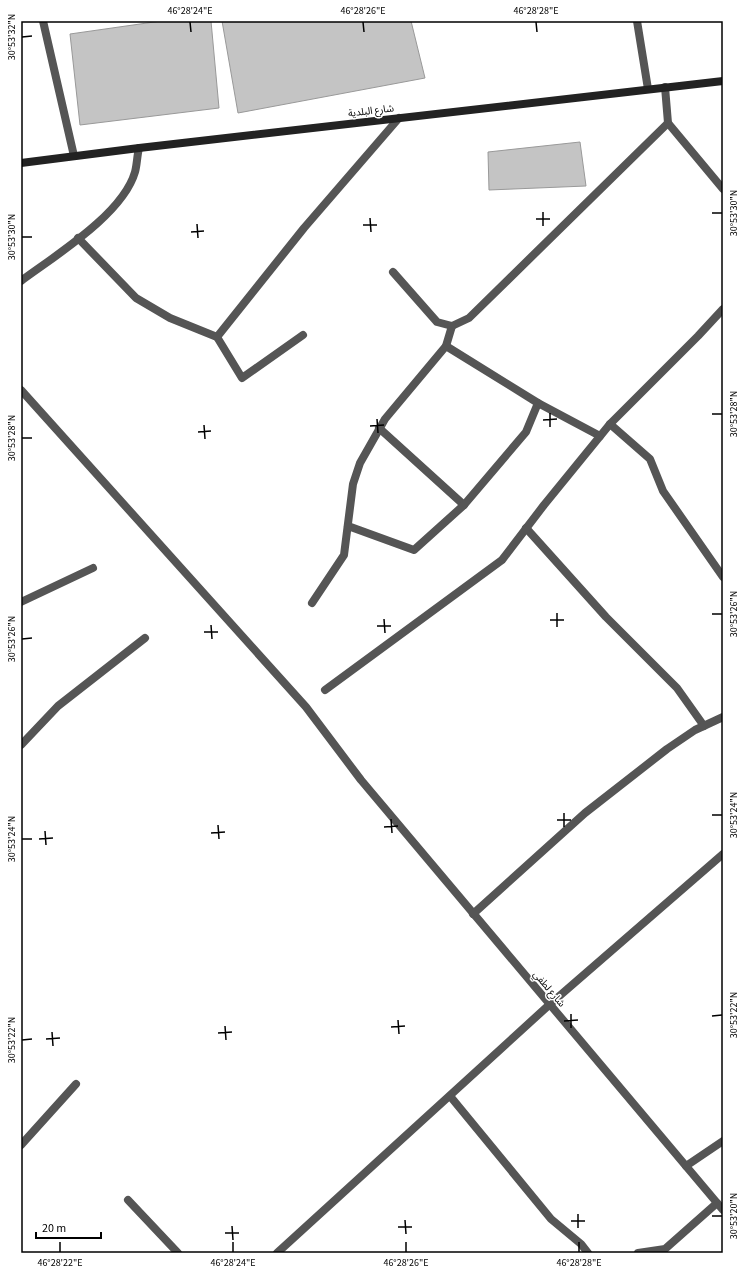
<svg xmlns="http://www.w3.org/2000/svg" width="744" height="1274" viewBox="0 0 744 1274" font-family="'Source Sans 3','Noto Sans Arabic',sans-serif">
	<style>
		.building { fill: #c4c4c4; stroke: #999 }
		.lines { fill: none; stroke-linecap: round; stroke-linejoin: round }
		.lane { stroke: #555; stroke-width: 8 }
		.street { stroke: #555; stroke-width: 8 }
		.secondary { stroke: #222; stroke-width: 8 }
		.ticks { fill: none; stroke: #000; stroke-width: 1.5 }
		.labels { text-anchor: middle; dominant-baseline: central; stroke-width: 3; stroke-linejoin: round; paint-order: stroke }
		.street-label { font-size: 10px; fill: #000; stroke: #fff }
		.neatline { fill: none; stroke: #000; stroke-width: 1.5 }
		.ticks-label { font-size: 10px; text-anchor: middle; fill: #000 }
	</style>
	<rect width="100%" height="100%" fill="#fff"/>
	<!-- building -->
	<g class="building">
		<path d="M161,21H211L219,108L80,125L70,34Z"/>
		<path d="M222,21H411L425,78L238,113Z"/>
		<path d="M580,142L586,186L489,190L488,152Z"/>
	</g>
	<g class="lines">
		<!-- lane -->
		<g class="lane">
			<path d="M78,238L136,298L170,318L217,337L242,378L303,335"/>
			<path d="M21,281C56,255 123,214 135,172C137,165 137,156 139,148"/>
			<path d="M610,424L650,459L663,491L723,577"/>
			<path d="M379,428L464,505"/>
			<path d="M348,526L414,550L464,505L526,432L538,403L600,436"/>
			<path d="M526,528L606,617L677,688L704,726"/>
		</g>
		<!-- street -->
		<g class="street">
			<path d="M43,21L74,156"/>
			<path d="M637,21L648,89"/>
			<path d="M665,87L668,123L723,189"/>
			<path d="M393,272L437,322L452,326L469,318L668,123"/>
			<path d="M217,337L304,228L399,118"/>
			<path d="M446,346L538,403"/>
			<path d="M21,390L306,707L361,780L723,1210"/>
			<path d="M21,602L93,568"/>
			<path d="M312,603L344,555L353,484L360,463L385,419L446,346L452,326"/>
			<path d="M325,690L502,560L544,505L610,424L698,336L723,309"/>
			<path d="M21,745L58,706L145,638"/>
			<path d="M473,914L585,813L667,749L695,730L723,717"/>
			<path d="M450,1096L551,1219L581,1244L588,1253"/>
			<path d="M21,1145L76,1084"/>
			<path d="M686,1166L723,1141"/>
			<path d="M128,1200L178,1253"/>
			<path d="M277,1253L549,1005L723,854"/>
			<path d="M638,1253L665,1249L717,1203"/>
		</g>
		<!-- secondary -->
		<path class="secondary" d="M21,163L139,148L723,81"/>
	</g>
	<!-- ticks -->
	<path class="ticks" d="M190,22L191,32M363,22L364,32M536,22L537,32M22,37L32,36M543,212V226M712,213H722M370,218L371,232M536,219H550M197,224L198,238M363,225H377M191,232L204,231M22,237H32M550,413V427M712,414H722M377,419L378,433M543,420L557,419M204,425L205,439M370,426L384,425M198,432L211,431M22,438H32M557,613V627M712,614H722M384,619L385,633M550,620H564M211,625L212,639M377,626H391M204,632H218M22,639L32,638M564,813V827M712,815H722M391,819L392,833M557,820H571M218,825L219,839M384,827L398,826M45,831L46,845M211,833L225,832M22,839H32M39,839L53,838M571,1014V1028M712,1016L722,1015M398,1020L399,1034M564,1021L578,1020M225,1026L226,1040M391,1027L405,1026M52,1032L53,1046M218,1033L232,1032M46,1039L60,1038M22,1040L32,1039M578,1214V1228M712,1216H722M405,1220L406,1234M571,1221H585M232,1226L233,1240M398,1227H412M225,1233H239M60,1242V1252M233,1242V1252M406,1242V1252M579,1242V1252"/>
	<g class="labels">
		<!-- street labels -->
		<g class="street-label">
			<text transform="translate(371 111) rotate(-7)">شارع البلدية</text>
			<text transform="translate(549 989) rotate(50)">شارع لطفي</text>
		</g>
	</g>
	<!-- border -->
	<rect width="744" height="1274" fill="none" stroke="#ffffff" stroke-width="44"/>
	<!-- scale -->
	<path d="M36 1232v6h65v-6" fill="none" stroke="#000000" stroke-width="2"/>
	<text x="42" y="1232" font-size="12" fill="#000000" stroke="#ffffff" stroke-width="3" paint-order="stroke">20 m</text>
	<rect x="22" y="22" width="700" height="1230" class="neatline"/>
	<g class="ticks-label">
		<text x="190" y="14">46°28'24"E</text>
		<text x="363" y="14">46°28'26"E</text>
		<text x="536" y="14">46°28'28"E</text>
		<text transform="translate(11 37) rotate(-90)" y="4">30°53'32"N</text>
		<text transform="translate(733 213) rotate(-90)" y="4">30°53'30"N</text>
		<text transform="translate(11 237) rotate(-90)" y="4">30°53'30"N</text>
		<text transform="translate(733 414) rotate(-90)" y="4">30°53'28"N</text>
		<text transform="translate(11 438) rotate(-90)" y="4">30°53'28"N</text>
		<text transform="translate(733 614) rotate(-90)" y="4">30°53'26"N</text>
		<text transform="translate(11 639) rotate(-90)" y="4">30°53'26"N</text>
		<text transform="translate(733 815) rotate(-90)" y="4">30°53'24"N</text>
		<text transform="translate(11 839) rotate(-90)" y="4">30°53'24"N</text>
		<text transform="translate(733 1015) rotate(-90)" y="4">30°53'22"N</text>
		<text transform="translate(11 1040) rotate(-90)" y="4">30°53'22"N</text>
		<text transform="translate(733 1216) rotate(-90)" y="4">30°53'20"N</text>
		<text x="60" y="1266">46°28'22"E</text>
		<text x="233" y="1266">46°28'24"E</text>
		<text x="406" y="1266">46°28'26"E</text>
		<text x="579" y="1266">46°28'28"E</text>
	</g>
</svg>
